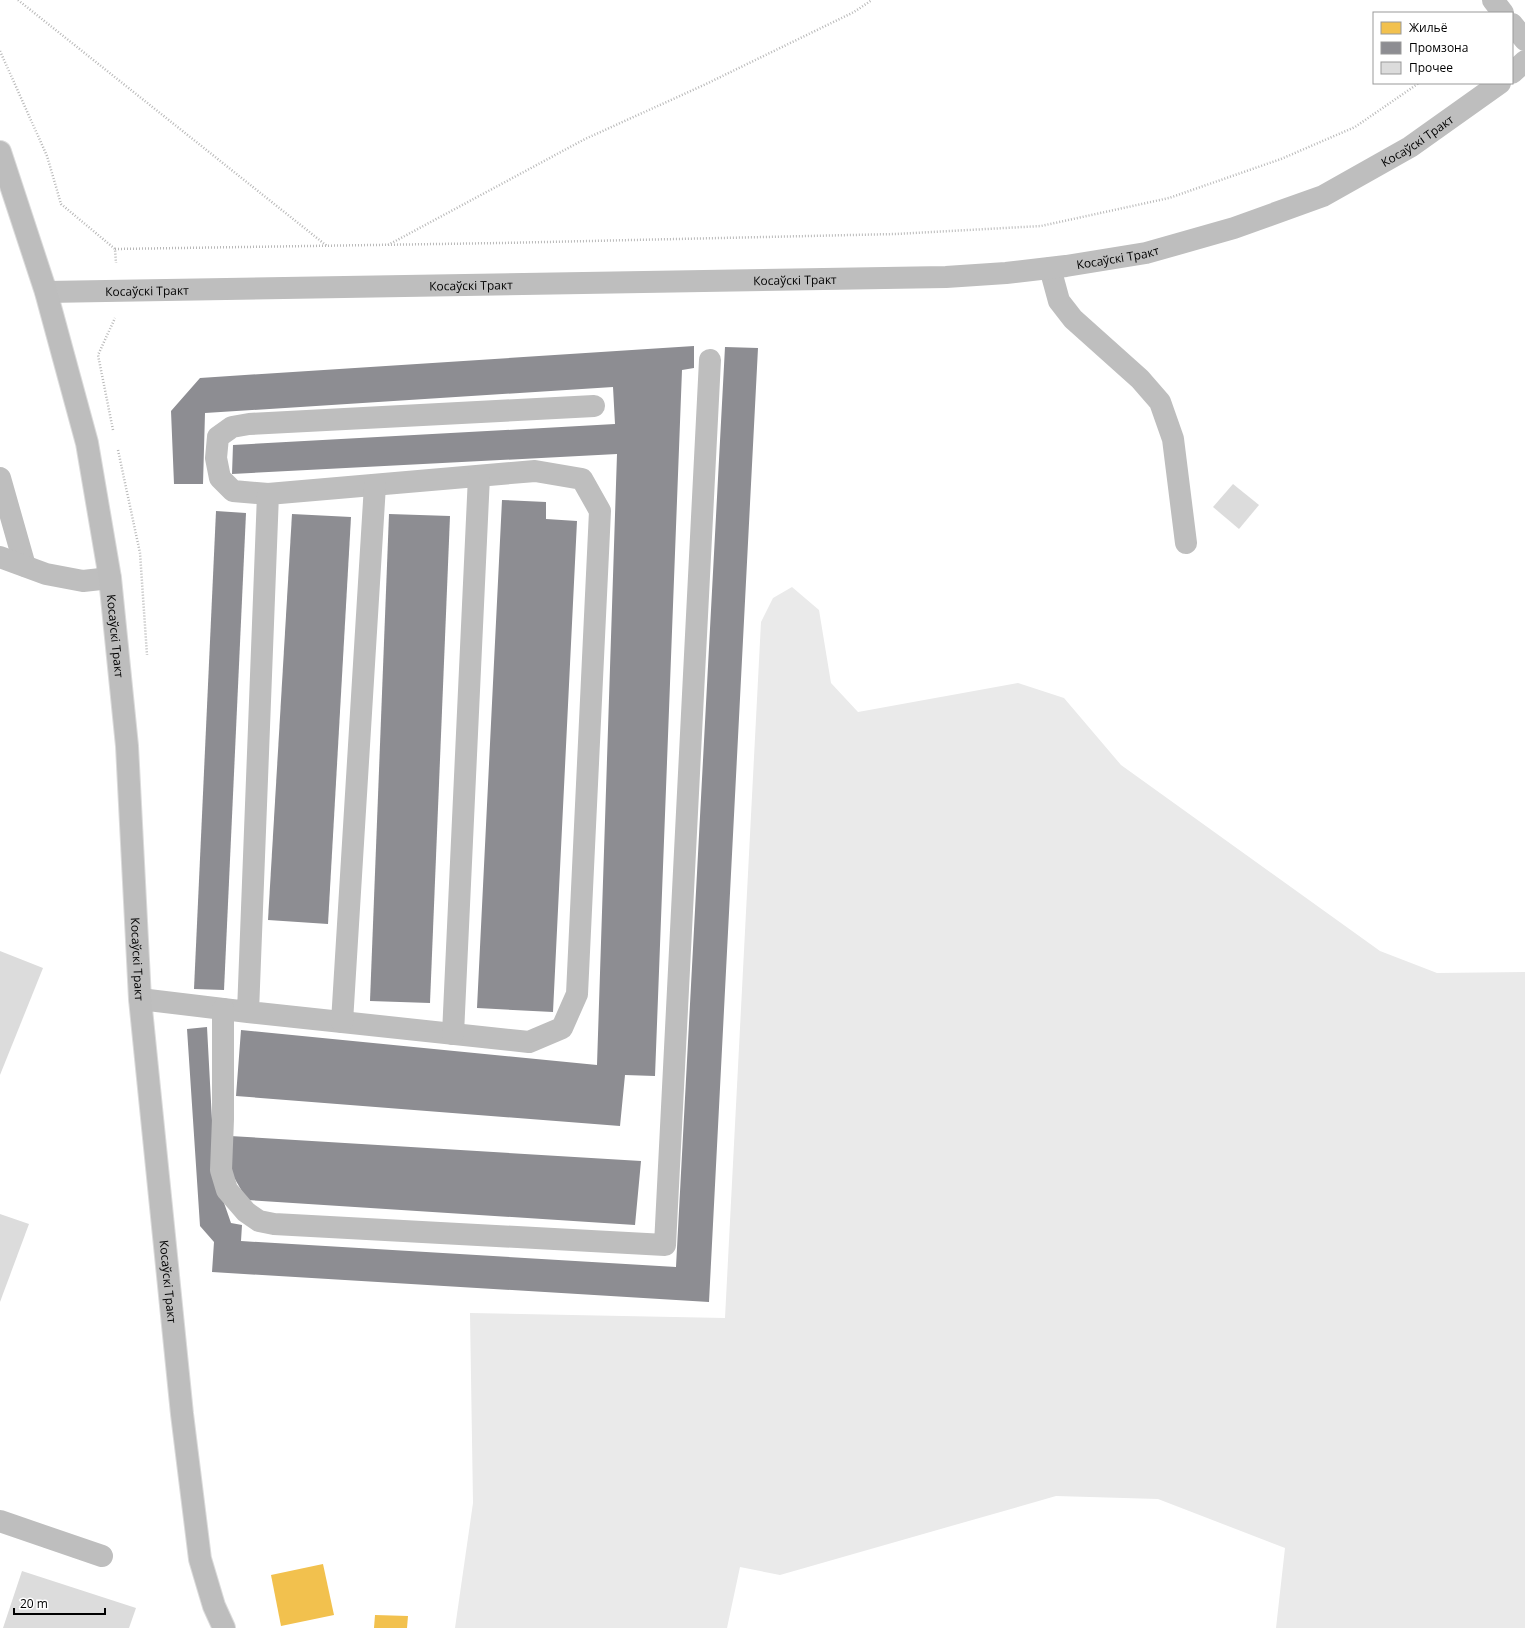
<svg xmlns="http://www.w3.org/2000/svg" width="1525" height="1628" viewBox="0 0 1525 1628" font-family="'Open Sans',sans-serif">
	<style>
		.green { fill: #eaeaea }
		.homes { fill: #f2c14e }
		.industry { fill: #8d8d92 }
		.building { fill: #dcdcdc }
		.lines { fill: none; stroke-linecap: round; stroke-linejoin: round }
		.major-casing { stroke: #dbdbdb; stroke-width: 24 }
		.path { stroke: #b8b8b8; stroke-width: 2.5; stroke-dasharray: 1 2; stroke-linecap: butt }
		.minor { stroke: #bebebe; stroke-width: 22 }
		.major { stroke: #bdbdbd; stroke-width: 22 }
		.labels { text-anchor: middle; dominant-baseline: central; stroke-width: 4; stroke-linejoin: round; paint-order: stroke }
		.street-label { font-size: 12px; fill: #000; stroke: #fff }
	</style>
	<rect width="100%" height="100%" fill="#fff"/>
	<!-- green -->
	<path class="green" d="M792,587L819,610L831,683L858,712L1018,683L1064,698L1121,765L1380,951L1437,973L1525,972V1628H1276L1285,1548L1158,1499L1056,1496L780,1575L740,1567L727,1628H455L473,1503L470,1313L725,1318L761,622L773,598Z"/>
	<!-- homes -->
	<g class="homes">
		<path d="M323,1564L334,1615L281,1626L271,1575Z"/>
		<path d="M375,1615L408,1616L407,1628H374Z"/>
	</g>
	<!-- industry -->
	<g class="industry">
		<path d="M694,346V368L682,370L655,1076L625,1075L620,1126L236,1096L241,1030L597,1065L617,454L232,474L233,445L615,424L613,387L205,413L203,484H174L171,411L200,378Z"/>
		<path d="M725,347L758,348L709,1302L212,1272L214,1242L200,1226L187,1029L207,1027L215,1177L231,1223L242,1225L241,1241L676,1267Z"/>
		<path d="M502,500L546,502V519L577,521L553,1012L477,1008Z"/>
		<path d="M216,511L246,513L224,990L194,989Z"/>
		<path d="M292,514L351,517L328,924L268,920Z"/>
		<path d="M389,514L450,516L430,1003L370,1001Z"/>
		<path d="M230,1136L641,1161L635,1225L247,1200L228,1167Z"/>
	</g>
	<!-- building -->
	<g class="building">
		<path d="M1233,484L1259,505L1239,529L1213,507Z"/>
		<path d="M0,951L43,968L0,1075Z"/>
		<path d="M0,1214L29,1224L0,1302Z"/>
		<path d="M22,1571L136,1608L129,1628H3Z"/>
	</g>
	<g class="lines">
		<!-- major casing -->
		<g class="major-casing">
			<g id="major">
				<path id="s2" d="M0,152L46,292L87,443L110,578L127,746L140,999L182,1414L200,1559L214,1606L224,1628"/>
			</g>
		</g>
		<!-- path -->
		<g class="path">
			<path d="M18,0L327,246"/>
			<path d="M0,51L47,156L61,204L115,249L116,263"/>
			<path d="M388,245L585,139L704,85L854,12L872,0"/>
			<path d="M115,249L502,243L896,234L1041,226L1169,198L1281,159L1355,127L1419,83"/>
			<path d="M113,430L98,355L115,318"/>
			<path d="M118,450L140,553L147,655"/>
		</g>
		<!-- minor -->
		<g class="minor">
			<path d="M1493,0L1503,13"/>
			<path d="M1512,24L1525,40"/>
			<path d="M1512,73L1525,61"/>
			<path d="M1050,268L1059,301L1073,319L1140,379L1160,402L1173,439L1186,543"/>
			<path id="s1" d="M46,292L946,277L1006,273L1066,266L1146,253L1234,228L1323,196L1410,147L1500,83"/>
			<path d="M0,478L25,566"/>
			<path d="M268,494L233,491L220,478L216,458L218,437L232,427L249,424L594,406"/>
			<path d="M0,557L46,574L83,581L110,578"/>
			<path d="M140,999L248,1012L529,1042L562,1028L577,994L600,511L582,479L535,471L268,494L248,1012"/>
			<path d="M223,1009V1119L221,1170L227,1190L246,1212L259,1221L274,1224L665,1245L710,360"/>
			<path d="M342,1022L375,485"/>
			<path d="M453,1034L479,476"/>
			<path d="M0,1521L102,1556"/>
		</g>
		<!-- major -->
		<use href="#major" class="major"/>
	</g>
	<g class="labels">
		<!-- street labels -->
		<g class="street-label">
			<text stroke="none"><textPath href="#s1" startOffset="1397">Косаўскі Тракт</textPath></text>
			<text stroke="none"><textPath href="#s1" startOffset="1073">Косаўскі Тракт</textPath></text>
			<text stroke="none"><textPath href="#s1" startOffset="749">Косаўскі Тракт</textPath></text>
			<text stroke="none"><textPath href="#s1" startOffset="425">Косаўскі Тракт</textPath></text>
			<text stroke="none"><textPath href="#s1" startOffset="101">Косаўскі Тракт</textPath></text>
			<text stroke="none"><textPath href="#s2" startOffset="499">Косаўскі Тракт</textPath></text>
			<text stroke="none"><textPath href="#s2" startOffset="823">Косаўскі Тракт</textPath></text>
			<text stroke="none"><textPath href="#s2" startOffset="1147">Косаўскі Тракт</textPath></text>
		</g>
	</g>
	<!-- legend -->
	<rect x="1373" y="12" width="140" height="72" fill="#ffffff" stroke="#999999"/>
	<rect x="1381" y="22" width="20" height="12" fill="#f2c14e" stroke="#999999"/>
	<text x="1409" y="32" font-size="12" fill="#000000">Жильё</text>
	<rect x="1381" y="42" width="20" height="12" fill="#8d8d92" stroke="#999999"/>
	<text x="1409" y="52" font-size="12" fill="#000000">Промзона</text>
	<rect x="1381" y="62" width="20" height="12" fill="#dcdcdc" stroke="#999999"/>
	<text x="1409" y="72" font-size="12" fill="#000000">Прочее</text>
	<!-- scale -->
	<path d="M14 1608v6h91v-6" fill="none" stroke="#000000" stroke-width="2"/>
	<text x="20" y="1608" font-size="12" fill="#000000" stroke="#ffffff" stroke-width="3" paint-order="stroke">20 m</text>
</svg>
